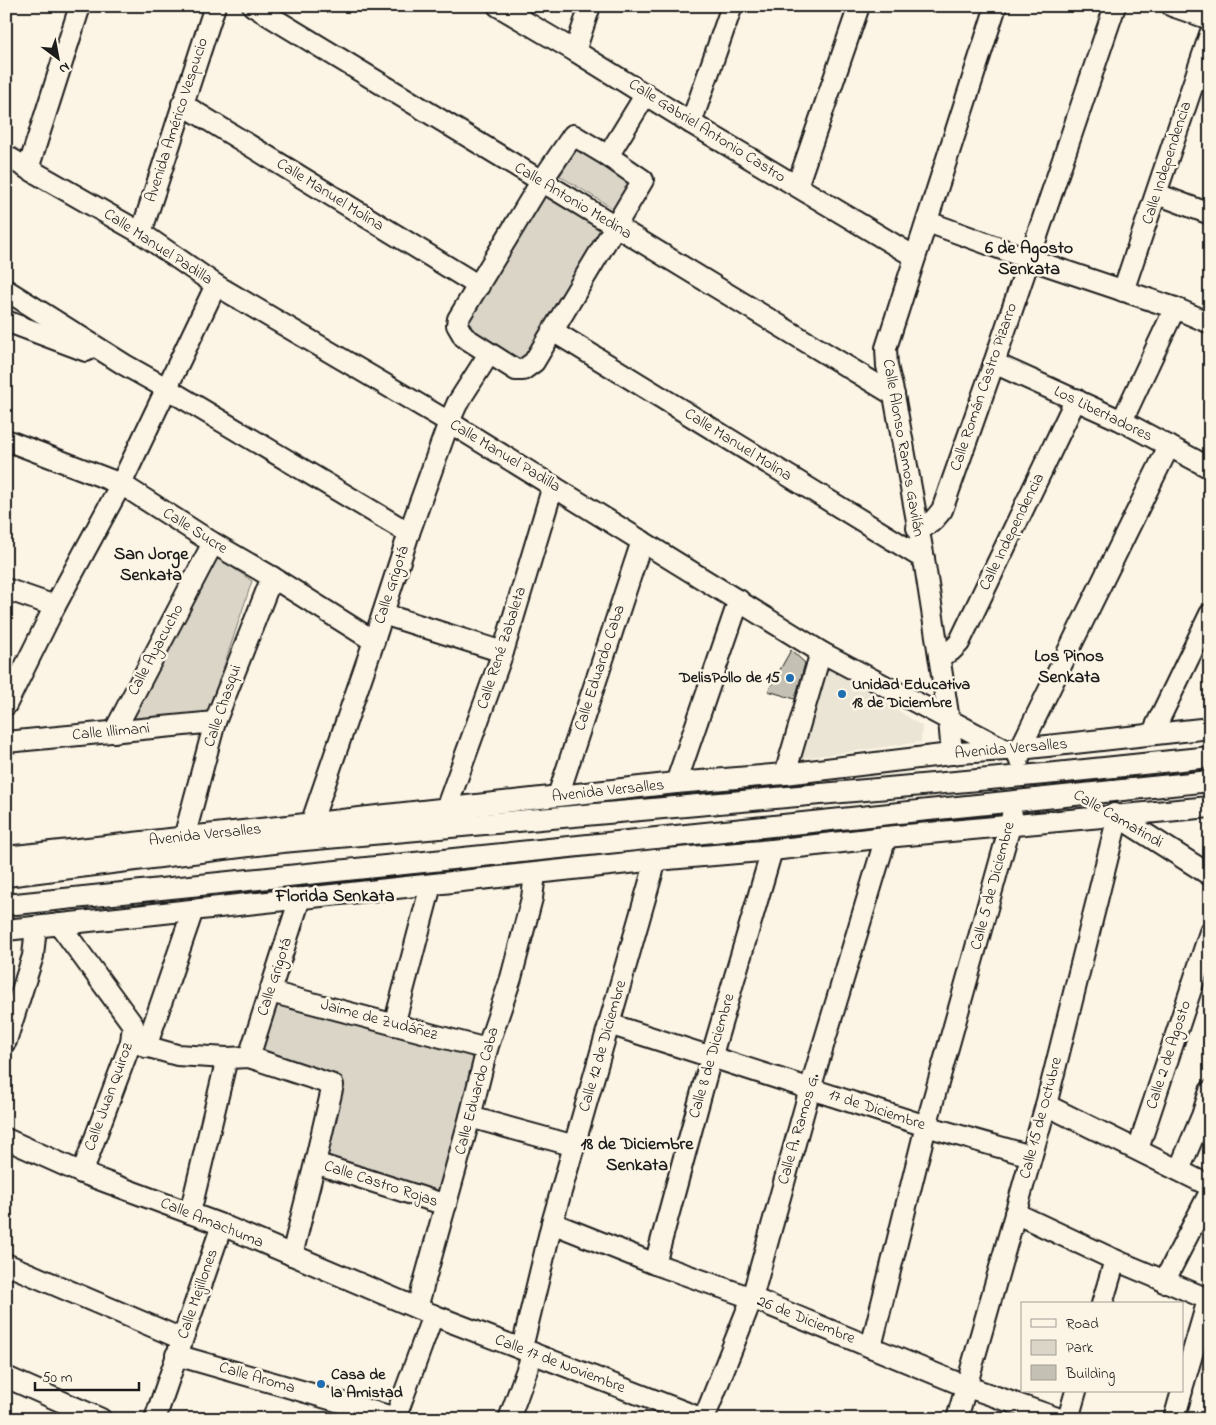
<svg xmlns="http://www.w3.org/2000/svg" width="1216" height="1425" viewBox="0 0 1216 1425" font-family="'Indie Flower',sans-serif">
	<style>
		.built { fill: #ebe5d6 }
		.green { fill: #dbd5c8; stroke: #7c7872 }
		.building { fill: #c4c0b3; stroke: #1c1c1c }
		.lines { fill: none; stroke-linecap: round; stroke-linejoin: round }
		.minor-casing { stroke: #1c1c1c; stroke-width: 24 }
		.minor { stroke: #fcf5e5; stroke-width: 20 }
		.poi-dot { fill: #1f6fb2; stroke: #fcf5e5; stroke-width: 2 }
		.labels { text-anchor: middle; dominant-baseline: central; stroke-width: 5; stroke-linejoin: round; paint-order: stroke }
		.street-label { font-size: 16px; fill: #1c1c1c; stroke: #fcf5e5 }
		.poi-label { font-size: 16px; font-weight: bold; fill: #1c1c1c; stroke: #fcf5e5; text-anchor: start }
		.neighbourhood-label { font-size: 18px; font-weight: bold; fill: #1c1c1c; stroke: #fcf5e5 }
	</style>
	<rect width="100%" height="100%" fill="#fcf5e5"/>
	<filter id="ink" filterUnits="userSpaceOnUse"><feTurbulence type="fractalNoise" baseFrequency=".02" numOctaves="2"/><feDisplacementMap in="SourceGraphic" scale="10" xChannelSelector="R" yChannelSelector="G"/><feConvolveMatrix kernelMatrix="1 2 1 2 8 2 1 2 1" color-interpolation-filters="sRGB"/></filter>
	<g filter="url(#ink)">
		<!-- built -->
		<path class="built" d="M823,662L922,726L921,742L803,758L794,749Z"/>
		<!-- green -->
		<g class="green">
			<path d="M581,142L635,175L614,209L560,176Z"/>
			<path d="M545,192L607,230L521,363L470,335L463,323Z"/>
			<path d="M212,553L252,581L208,714L126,722Z"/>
			<path d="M276,999L477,1056L437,1194L327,1159L344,1082L259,1051Z"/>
		</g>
		<!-- building -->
		<path class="building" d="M791,650L805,663L795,699L768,691Z"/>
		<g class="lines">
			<!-- minor casing -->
			<g class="minor-casing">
				<g id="minor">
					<path d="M253,6L894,395"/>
					<path d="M498,6L575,51L691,123L915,257"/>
					<path d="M1172,6L1210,19"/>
					<path d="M575,51L590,6"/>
					<path d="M182,104L479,286"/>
					<path d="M691,123L732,6"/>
					<path d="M573,135L608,156L643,180L534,362L523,370H516L464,337L457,325L458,319L541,182Z"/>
					<path d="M6,156L141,233L216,285L449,422L821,652L1006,750"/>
					<path d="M608,156L646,94"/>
					<path d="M28,169L80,6"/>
					<path d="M797,186L859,6"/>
					<path d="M1157,194L1210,214"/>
					<path d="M928,222L1029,259L1175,308L1210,323"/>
					<path d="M141,233L215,6"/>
					<path d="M6,290L125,365L166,388L409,533"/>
					<path d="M1123,291L1210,34"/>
					<path d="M6,321L86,351"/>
					<path d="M553,331L924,559"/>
					<path d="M994,363L1122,421L1210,468"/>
					<path d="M1122,421L1175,308"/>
					<path d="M6,440L121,484L213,543L272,577L374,641"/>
					<path d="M917,528C930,526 934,520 942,510L994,363L1115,6"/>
					<path d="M6,589L55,606"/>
					<path d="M383,614L503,652"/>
					<path d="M939,656L951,651L959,643L1076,399"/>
					<path d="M6,705L55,606L121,484L216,285"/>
					<path d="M114,732L213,543"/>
					<path d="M1152,734L1210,614"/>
					<path d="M6,742L215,722"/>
					<path d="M952,754L949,720L924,559L894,395L887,366L886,348L996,6"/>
					<path d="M1019,759L1020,749L1169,446"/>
					<path d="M785,774L821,652"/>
					<path d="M676,783L739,600"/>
					<path d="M558,796L642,541"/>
					<path d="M446,809L503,652L553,486"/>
					<path d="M1114,814L1210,875"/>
					<path d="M311,824L374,641L409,533L449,422L457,404L489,354"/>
					<path d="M184,838L215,722L272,577"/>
					<path d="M6,857L676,783L785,774L959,753L1020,749L1210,728"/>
					<path d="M6,876L282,842L1056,773L1210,757"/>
					<path d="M6,905L1210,781"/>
					<path d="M59,924L133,1025L131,1042L82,1173"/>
					<path d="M6,930L656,860L772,850L886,837L1210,807"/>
					<path d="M270,992L487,1049"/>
					<path d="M609,1024L926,1126L1031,1156"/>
					<path d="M394,1025L431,885"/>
					<path d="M6,1041L33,956L36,927"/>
					<path d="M131,1042L177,1055L227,1058L249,1057L333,1085L315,1163L292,1255"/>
					<path d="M146,1047L193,910"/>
					<path d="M249,1057L300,898"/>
					<path d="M1046,1105L1210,1186"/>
					<path d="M470,1117L575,1146"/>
					<path d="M6,1139L82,1173L222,1225L433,1315L703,1419"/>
					<path d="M1138,1149L1210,932"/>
					<path d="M315,1163L446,1205"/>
					<path d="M1179,1170L1202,1116L1210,1091"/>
					<path d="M190,1213L227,1058"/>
					<path d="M1015,1213L1115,1260L1210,1300"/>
					<path d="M552,1223L655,1264L752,1298L965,1386L1060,1419"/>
					<path d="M6,1264L182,1339"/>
					<path d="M655,1264L711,1058L772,850"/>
					<path d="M1164,1282L1210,1192"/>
					<path d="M1102,1304L1115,1260"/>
					<path d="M417,1308L470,1117L487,1049L511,978L532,898L535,874"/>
					<path d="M871,1347L926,1126L1010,826L1012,815"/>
					<path d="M522,1348L552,1223L656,860"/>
					<path d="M176,1355L396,1418"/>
					<path d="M6,1377L101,1419"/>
					<path d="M1182,1389L1208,1300"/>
					<path d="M155,1419L222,1225"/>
					<path d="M395,1419L433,1315"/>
					<path d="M509,1419L533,1353"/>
					<path d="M704,1419L752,1298L810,1089L886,837"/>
					<path d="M957,1419L1046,1105L1118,816"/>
					<path d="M1068,1419L1076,1391"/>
					<path d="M1174,1419L1182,1391"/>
				</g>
			</g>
			<!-- minor -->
			<use href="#minor" class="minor"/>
		</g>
	</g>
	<!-- markers -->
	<g class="poi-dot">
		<circle cx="790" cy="678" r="5"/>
		<circle cx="842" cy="694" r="5"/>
		<circle cx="321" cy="1384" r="5"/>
	</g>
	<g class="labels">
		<!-- street labels -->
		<g class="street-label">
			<text transform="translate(177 120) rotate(-72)">Avenida Américo Vespucio</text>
			<text transform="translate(707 131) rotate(32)">Calle Gabriel Antonio Castro</text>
			<text transform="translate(1167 163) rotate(-72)">Calle Independencia</text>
			<text transform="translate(330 195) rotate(32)">Calle Manuel Molina</text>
			<text transform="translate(573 201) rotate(31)">Calle Antonio Medina</text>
			<text transform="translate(158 247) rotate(33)">Calle Manuel Padilla</text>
			<text transform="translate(984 387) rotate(-71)">Calle Román Castro Pizarro</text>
			<text transform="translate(1103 414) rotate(26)">Los Libertadores</text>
			<text transform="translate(738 445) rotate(32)">Calle Manuel Molina</text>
			<text transform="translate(903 448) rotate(80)">Calle Alonso Ramos Gavilán</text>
			<text transform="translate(505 456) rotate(31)">Calle Manuel Padilla</text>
			<text transform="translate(195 531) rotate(32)">Calle Sucre</text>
			<text transform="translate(1012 532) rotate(-64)">Calle Independencia</text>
			<text transform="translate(392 585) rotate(-72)">Calle Grigotá</text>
			<text transform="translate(502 648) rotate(-72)">Calle René Zabaleta</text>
			<text transform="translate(156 650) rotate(-62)">Calle Ayacucho</text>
			<text transform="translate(600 668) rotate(-72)">Calle Eduardo Caba</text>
			<text transform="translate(223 706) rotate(-71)">Calle Chasqui</text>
			<text transform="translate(111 732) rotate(-5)">Calle Illimani</text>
			<text transform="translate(1011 749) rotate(-5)">Avenida Versalles</text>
			<text transform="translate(608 791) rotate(-6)">Avenida Versalles</text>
			<text transform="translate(1118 819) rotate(30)">Calle Camatindi</text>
			<text transform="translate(205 835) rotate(-6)">Avenida Versalles</text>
			<text transform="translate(993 886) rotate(-75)">Calle 5 de Diciembre</text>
			<text transform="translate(275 977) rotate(-72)">Calle Grigotá</text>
			<text transform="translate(379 1020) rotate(15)">Jaime de Zudáñez</text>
			<text transform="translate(603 1046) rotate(-74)">Calle 12 de Diciembre</text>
			<text transform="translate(1169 1055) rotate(-72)">Calle 2 de Agosto</text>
			<text transform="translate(712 1056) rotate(-74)">Calle 8 de Diciembre</text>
			<text transform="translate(477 1091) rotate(-75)">Calle Eduardo Caba</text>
			<text transform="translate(109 1097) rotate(-70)">Calle Juan Quiroz</text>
			<text transform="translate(877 1110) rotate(18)">17 de Diciembre</text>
			<text transform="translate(1041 1118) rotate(-75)">Calle 15 de Octubre</text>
			<text transform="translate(799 1129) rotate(-74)">Calle A. Ramos G.</text>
			<text transform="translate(381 1184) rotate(18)">Calle Castro Rojas</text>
			<text transform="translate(212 1223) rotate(22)">Calle Amachuma</text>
			<text transform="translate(198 1294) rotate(-71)">Calle Mejillones</text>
			<text transform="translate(806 1320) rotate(22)">26 de Diciembre</text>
			<text transform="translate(560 1364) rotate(21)">Calle 17 de Noviembre</text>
			<text transform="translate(257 1378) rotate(16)">Calle Aroma</text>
		</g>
		<!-- poi labels -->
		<g class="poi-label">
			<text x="780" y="678" text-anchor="end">DelisPollo de 15</text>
			<text x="852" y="685">Unidad Educativa<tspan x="852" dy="18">18 de Diciembre</tspan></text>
			<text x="331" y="1375">Casa de<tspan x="331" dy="18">la Amistad</tspan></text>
		</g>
		<!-- neighbourhood labels -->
		<g class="neighbourhood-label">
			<text x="1029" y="249">6 de Agosto<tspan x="1029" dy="21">Senkata</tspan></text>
			<text x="151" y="555">San Jorge<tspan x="151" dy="21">Senkata</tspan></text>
			<text x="1069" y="657">Los Pinos<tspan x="1069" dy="21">Senkata</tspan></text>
			<text x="335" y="897">Florida Senkata</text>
			<text x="637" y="1145">18 de Diciembre<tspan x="637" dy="21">Senkata</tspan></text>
		</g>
	</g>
	<!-- margin -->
	<rect width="1216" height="1425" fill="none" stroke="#fcf5e5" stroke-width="25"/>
	<rect x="12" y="12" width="1191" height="1400" fill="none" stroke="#1c1c1c" stroke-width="2" filter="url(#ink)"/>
	<!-- legend -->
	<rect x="1021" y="1302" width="162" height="90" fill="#fcf5e5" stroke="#a29e95"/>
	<rect x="1031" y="1319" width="25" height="8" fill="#fcf5e5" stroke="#a29e95"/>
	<text x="1066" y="1328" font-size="15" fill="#1c1c1c">Road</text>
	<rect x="1031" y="1340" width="25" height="15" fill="#dbd5c8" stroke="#a29e95"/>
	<text x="1066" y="1352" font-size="15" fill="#1c1c1c">Park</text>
	<rect x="1031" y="1365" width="25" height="15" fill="#c4c0b3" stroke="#a29e95"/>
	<text x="1066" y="1378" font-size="15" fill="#1c1c1c">Building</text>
	<!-- north arrow -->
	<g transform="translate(58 58) rotate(148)" stroke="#fcf5e5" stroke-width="4" paint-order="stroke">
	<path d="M0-4L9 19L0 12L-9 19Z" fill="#1c1c1c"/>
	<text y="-8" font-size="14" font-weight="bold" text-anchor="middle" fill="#1c1c1c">N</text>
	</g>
	<!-- scale -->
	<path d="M35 1382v8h104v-8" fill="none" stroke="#1c1c1c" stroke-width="2.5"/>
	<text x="42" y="1382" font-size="15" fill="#1c1c1c" stroke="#fcf5e5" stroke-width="4" paint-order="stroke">50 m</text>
</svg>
